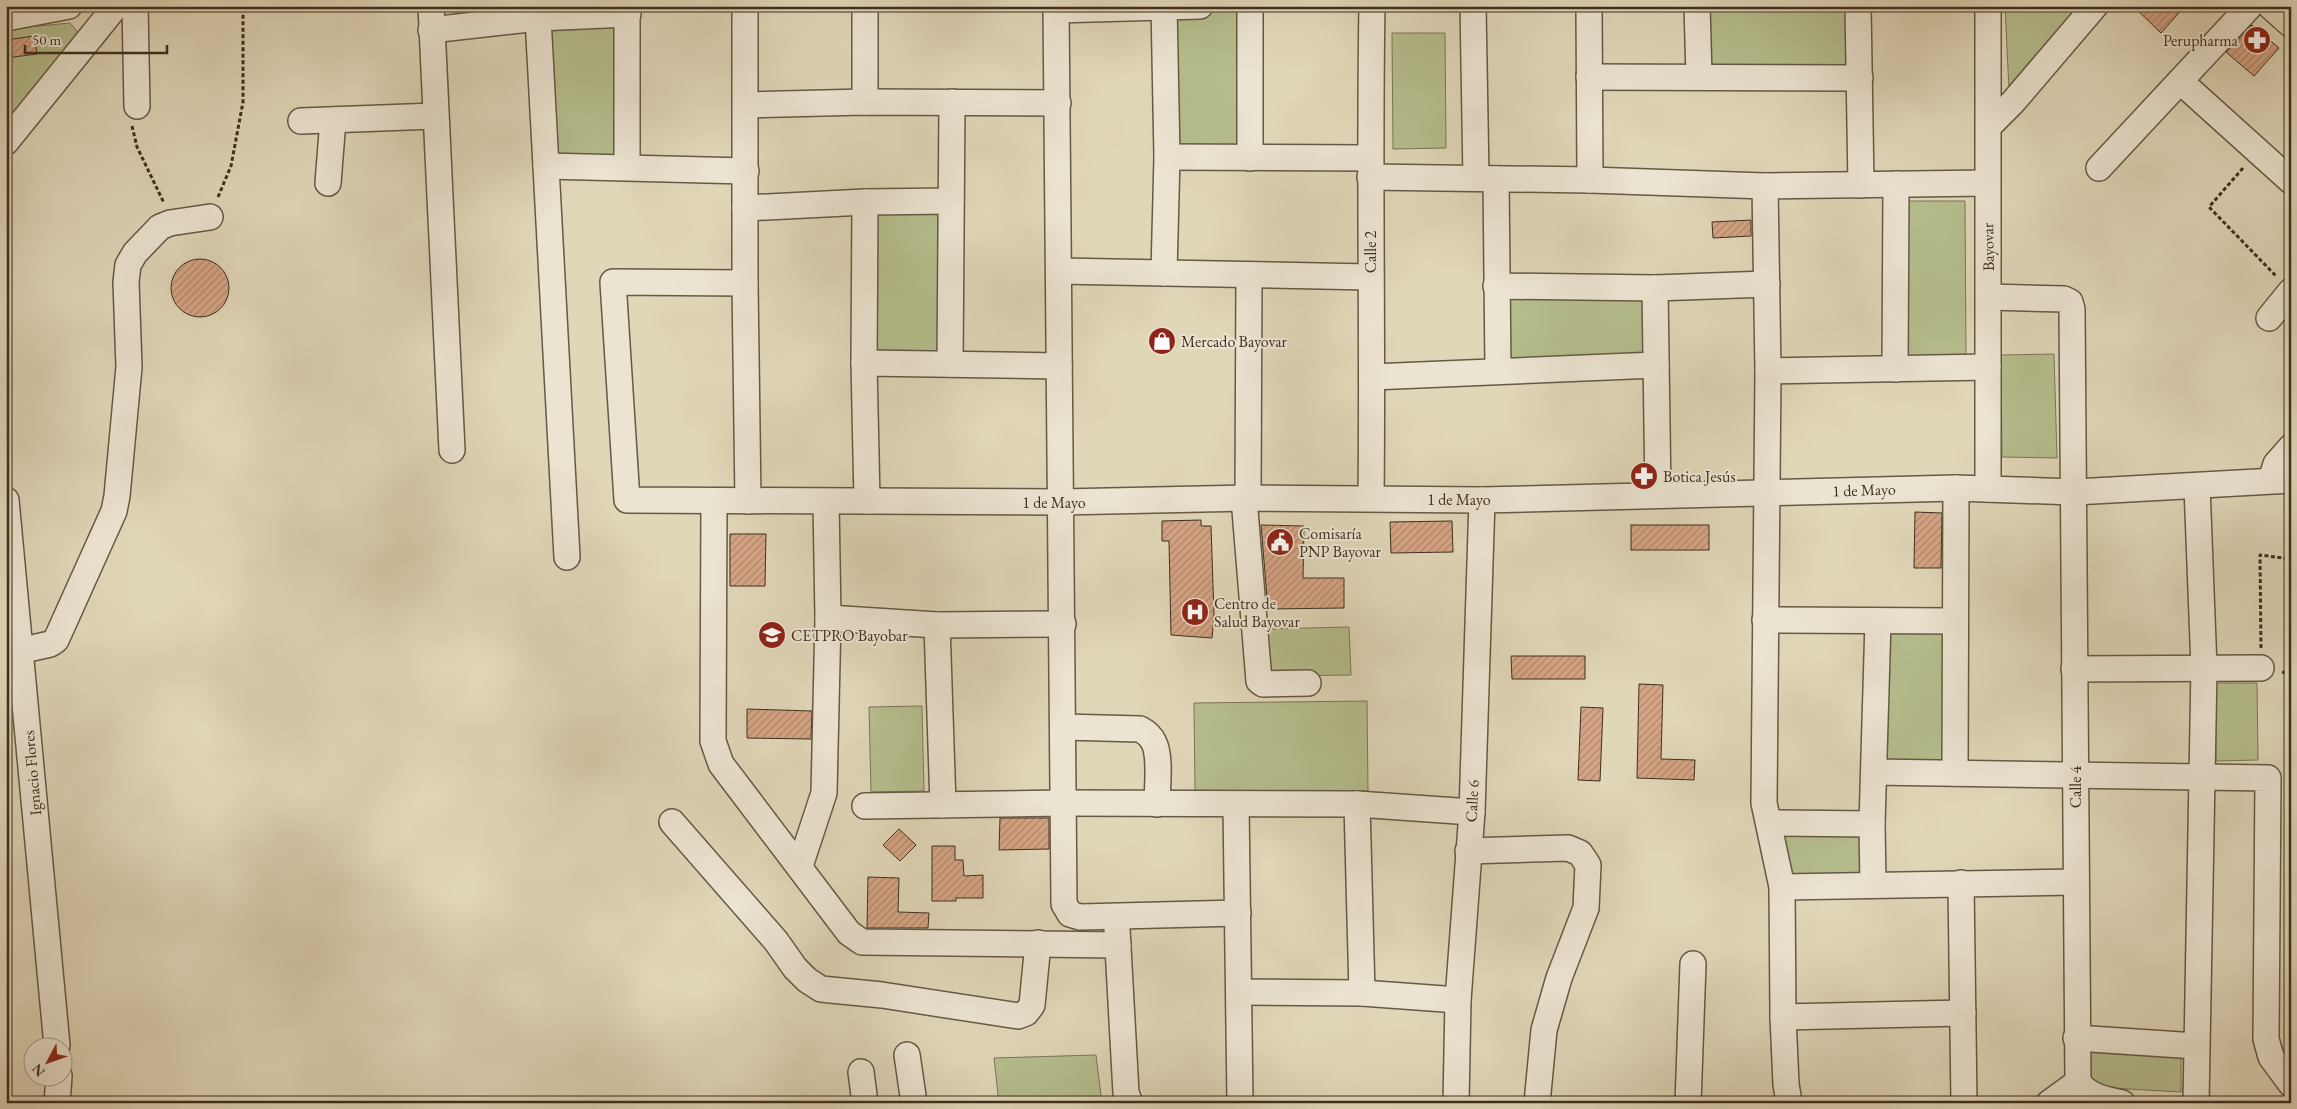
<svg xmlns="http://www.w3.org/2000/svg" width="2297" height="1109" viewBox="0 0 2297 1109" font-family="'EB Garamond',serif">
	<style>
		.park { fill: #b5bd8d; stroke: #7a7656 }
		.building { fill: url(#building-hatch); stroke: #3e2f1f }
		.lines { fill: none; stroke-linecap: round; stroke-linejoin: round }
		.minor-casing { stroke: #665945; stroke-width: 28 }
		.major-casing { stroke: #3e2f1f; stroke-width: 30 }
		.path { stroke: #3e2f1f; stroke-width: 3; stroke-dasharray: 4 2.5; stroke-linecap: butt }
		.minor { stroke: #ebe4d1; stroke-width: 25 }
		.major { stroke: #e0d6b8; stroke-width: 28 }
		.labels { text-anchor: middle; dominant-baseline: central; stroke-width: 4; stroke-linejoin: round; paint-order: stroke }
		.poi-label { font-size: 16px; fill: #3e2f1f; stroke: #ebe4d1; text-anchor: start }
		.street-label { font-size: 16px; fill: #3e2f1f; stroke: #ebe4d1 }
	</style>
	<defs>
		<pattern id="building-hatch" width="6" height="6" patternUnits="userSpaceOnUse" patternTransform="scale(1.25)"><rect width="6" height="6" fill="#d6a585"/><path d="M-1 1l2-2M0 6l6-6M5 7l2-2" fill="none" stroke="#af876c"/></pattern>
	</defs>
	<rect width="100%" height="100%" fill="#e0d6b8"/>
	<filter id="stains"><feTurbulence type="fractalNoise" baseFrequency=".004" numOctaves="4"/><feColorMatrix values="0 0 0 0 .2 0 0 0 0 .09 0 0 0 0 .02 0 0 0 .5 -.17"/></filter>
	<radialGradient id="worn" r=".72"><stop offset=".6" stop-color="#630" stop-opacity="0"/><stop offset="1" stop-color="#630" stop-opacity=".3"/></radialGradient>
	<!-- park -->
	<g class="park">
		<path d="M1701,6H1846L1847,70L1703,72Z"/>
		<path d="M2005,6H2081L2009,90Z"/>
		<path d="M1245,7L1243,151L1174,152L1169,9Z"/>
		<path d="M621,17L623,159L549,160L543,21Z"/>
		<path d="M70,23L77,31L78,39L6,128V29Z"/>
		<path d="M1392,33H1445L1446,148L1393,149Z"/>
		<path d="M1902,201H1965L1966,356H1902Z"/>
		<path d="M945,209L946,354L868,356L869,210Z"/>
		<path d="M1505,293L1649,296V358L1507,362Z"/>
		<path d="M2054,354L2057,458L2002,457L2001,355Z"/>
		<path d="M1349,627L1351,675L1269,676L1268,629Z"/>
		<path d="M1948,627V767L1880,768L1881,628Z"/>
		<path d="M2215,683H2257L2258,760L2216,761Z"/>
		<path d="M1367,701L1368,791L1195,793L1194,703Z"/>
		<path d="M922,706L924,791L871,792L869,707Z"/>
		<path d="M1868,829L1863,873L1786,875L1781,830Z"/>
		<path d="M2083,1042L2181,1049V1092L2094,1087L2083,1075Z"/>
		<path d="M1096,1055L1102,1103H999L994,1058Z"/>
	</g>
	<!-- building -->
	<g class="building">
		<path d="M2133,6H2185L2161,33Z"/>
		<path d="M2252,25L2279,48L2254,76L2226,52Z"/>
		<path d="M34,36L37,54L6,58V40Z"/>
		<path d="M1751,220V236L1713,238L1712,222Z"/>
		<circle cx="200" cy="288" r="29"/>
		<path d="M1915,512L1942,513L1941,568H1914Z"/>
		<path d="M1201,520V526H1211L1214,615L1212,638L1171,635L1169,541H1162V521Z"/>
		<path d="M1452,521L1453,552L1391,553L1390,522Z"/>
		<path d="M1261,525L1304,526L1303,578H1344V608L1268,609Z"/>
		<rect x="1631" y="525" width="78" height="25"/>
		<path d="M730,534H766L765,586H730Z"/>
		<path d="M1511,656H1585V679H1512Z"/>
		<path d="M1639,684L1663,685L1661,759L1695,760L1694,780L1637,778Z"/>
		<path d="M1581,707L1603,708L1600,781L1578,780Z"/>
		<path d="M747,709L812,711L811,739L747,738Z"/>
		<path d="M1000,818H1049V849L999,850Z"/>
		<path d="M899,829L916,845L900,861L883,845Z"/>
		<path d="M932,846H955V860H963L964,876L983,875V898H956V901H932Z"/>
		<path d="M868,877L899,878L898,912L929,913L928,928H867Z"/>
	</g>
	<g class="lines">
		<!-- minor casing -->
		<g class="minor-casing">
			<g id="minor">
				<path d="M135,6L137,106"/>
				<path d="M431,6L452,450"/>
				<path d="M627,6V167"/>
				<path d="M745,6V283L748,501"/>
				<path d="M1056,6L1064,904L1070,914L1080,917L1238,913"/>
				<path d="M1250,6V158"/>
				<path d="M1473,6L1476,178"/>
				<path d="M1589,6L1590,180"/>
				<path d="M1697,6L1699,76"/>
				<path d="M1858,6L1861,185"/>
				<path d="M1988,6V489"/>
				<path d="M1056,10L1200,6"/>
				<path d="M6,18L69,6"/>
				<path d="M538,18L567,557"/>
				<path d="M431,30L538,18L628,14"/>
				<path d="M1589,77L1860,78"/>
				<path d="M2180,81L2291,181"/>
				<path d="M865,102V6"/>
				<path d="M746,105L865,102L1058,103"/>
				<path d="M301,121L435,116"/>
				<path d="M1989,126L2013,102L2095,6"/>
				<path d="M6,142L116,6"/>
				<path d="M1167,157L1369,158"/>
				<path d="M546,166L746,171"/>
				<path d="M2099,168L2250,6"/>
				<path d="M1370,177L1590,180L1765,186L1987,183"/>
				<path d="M1496,179L1498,370"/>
				<path d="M328,183L333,120"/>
				<path d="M1765,186L1768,371L1764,803L1782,887L1783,1017L1786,1084L1789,1103"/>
				<path d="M865,202L864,363L867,501"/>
				<path d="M745,208L865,202L951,201"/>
				<path d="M1059,271L1370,277"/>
				<path d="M1164,273L1167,157L1164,6"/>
				<path d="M745,283L613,282L627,500L1062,502L1248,498L1482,500L1956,488L2075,492L2291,480"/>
				<path d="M1496,286L1655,288L1767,284"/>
				<path d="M1655,288L1658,495"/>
				<path d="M1989,297L2064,299L2070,302L2072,309L2078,1082"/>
				<path d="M2269,318L2291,291"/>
				<path d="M864,363L1059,366"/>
				<path d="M950,364L952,102"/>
				<path d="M1895,369L1896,184"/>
				<path d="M1768,371L1988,367"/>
				<path d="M1372,377L1656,365"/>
				<path d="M2271,480L2276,464L2291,447"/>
				<path d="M1244,498L1259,681L1263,684L1308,683"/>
				<path d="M1248,498L1249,275"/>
				<path d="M1371,498C1373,334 1369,170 1372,6"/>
				<path d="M6,500L57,1046"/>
				<path d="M714,501L713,741L721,764L849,933L862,942L1118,945"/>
				<path d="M826,502L828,618L937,625L1063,624"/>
				<path d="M1765,620L1955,621"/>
				<path d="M937,625L943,805"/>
				<path d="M6,654L50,644L56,640L114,511L117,496L129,367L126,282L128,265L135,253L160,227L170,223L210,217"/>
				<path d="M2074,669L2261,668"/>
				<path d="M1063,727L1140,729C1146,732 1151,736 1154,743C1161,757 1157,788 1157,804"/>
				<path d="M1874,772L2268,778L2266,1039L2271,1057L2291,1084"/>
				<path d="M1955,773L1956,488"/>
				<path d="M1357,804L1362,993"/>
				<path d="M1236,805L1240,1103"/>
				<path d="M865,806L1064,803L1357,804L1472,812"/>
				<path d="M672,822L776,941L795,968L807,980L821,989L882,995L1018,1016L1026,1013L1032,1005L1038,943"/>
				<path d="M1769,823L1872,824"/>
				<path d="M1468,851L1568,848L1580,853L1588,865L1586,908L1559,978L1544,1030L1537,1103"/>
				<path d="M800,866L824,793L828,618"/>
				<path d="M1961,883L1964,1103"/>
				<path d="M1873,885L1872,824L1878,621"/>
				<path d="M1782,887L2075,882"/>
				<path d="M1117,929L1126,1093L1130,1103"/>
				<path d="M1239,992L1362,993L1458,1000"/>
				<path d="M1783,1017L1963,1013"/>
				<path d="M2076,1038L2196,1046"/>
				<path d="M907,1055L914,1103"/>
				<path d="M861,1072L865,1103"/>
				<path d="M2078,1082C2089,1097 2104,1099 2122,1103"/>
				<path d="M57,1103L59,1076"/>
				<path d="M1456,1103L1458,1000L1472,812L1482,500"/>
				<path d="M1688,1103L1693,964"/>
				<path d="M2049,1103L2078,1082"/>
				<path d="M2196,1103L2204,668L2197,486"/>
			</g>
		</g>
		<!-- major casing -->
		<g class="major-casing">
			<path id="major" d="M2272,6L2291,23"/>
		</g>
		<!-- path -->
		<g class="path">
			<path d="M132,126L137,147L164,203"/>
			<path d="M2243,168L2209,207L2276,276"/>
			<path d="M218,197L231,166L243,102V6"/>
			<path d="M2261,648L2260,555L2291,559"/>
			<path d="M2282,672L2291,674"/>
		</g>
		<!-- minor -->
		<use href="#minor" class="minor"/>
		<!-- major -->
		<use href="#major" class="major"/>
	</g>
	<!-- icons -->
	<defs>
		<g id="pharmacy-disc" transform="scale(1.4375)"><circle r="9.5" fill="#8f2418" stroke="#ebe4d1"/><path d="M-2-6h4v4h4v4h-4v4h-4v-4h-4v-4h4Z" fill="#fff"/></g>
		<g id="shop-disc" transform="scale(1.4375)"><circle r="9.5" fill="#8f2418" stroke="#ebe4d1"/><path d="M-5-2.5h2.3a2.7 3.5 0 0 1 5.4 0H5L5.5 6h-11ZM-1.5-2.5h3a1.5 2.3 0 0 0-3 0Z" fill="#fff"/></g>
		<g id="civic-disc" transform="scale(1.4375)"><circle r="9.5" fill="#8f2418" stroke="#ebe4d1"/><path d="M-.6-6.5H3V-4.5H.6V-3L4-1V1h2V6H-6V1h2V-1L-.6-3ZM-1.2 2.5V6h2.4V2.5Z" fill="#fff"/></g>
		<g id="hospital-disc" transform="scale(1.4375)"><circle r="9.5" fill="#8f2418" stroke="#ebe4d1"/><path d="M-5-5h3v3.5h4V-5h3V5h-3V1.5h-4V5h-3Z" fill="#fff"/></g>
		<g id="university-disc" transform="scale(1.4375)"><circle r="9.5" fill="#8f2418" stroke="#ebe4d1"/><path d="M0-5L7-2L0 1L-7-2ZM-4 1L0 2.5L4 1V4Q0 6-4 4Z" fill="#fff"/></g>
	</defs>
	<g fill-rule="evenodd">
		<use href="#pharmacy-disc" x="2257" y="40"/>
		<use href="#shop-disc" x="1162" y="341"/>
		<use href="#pharmacy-disc" x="1644" y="476"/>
		<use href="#civic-disc" x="1280" y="542"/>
		<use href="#hospital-disc" x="1195" y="612"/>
		<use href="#university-disc" x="772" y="635"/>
	</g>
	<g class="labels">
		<!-- poi labels -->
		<g class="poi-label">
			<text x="2238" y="40" text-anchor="end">Perupharma</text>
			<text x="1181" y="341">Mercado Bayovar</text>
			<text x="1663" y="476">Botica Jesús</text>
			<text x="1299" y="533">Comisaría<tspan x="1299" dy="18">PNP Bayovar</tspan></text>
			<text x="1214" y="603">Centro de<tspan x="1214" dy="18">Salud Bayovar</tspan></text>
			<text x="791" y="635">CETPRO Bayobar</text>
		</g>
		<!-- street labels -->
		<g class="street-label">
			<text transform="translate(1988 247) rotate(-91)">Bayovar</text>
			<text transform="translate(1370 252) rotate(-90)">Calle 2</text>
			<text transform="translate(1864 490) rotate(-2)">1 de Mayo</text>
			<text x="1459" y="499">1 de Mayo</text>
			<text x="1054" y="502">1 de Mayo</text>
			<text transform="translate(32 773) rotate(-95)">Ignacio Flores</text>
			<text transform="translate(2075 787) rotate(-90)">Calle 4</text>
			<text transform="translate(1472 801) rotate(-87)">Calle 6</text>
		</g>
	</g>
	<!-- margin -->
	<rect width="2297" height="1109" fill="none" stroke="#e0d6b8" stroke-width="25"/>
	<rect x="8" y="8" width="2282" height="1094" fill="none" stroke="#3e2f1f" stroke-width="2.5"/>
	<rect x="12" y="12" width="2272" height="1084" fill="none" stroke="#3e2f1f"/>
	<!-- north arrow -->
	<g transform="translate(48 1062) rotate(229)"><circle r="24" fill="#ebe4d1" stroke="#a69c8a"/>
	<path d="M0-4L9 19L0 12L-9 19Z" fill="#8f2418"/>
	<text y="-8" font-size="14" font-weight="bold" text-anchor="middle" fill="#3e2f1f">N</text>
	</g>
	<!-- scale -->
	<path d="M25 45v8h142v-8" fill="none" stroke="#3e2f1f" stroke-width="2.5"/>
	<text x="32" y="45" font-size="15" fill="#3e2f1f" stroke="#ebe4d1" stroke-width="4" paint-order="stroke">50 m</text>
	<rect width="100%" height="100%" filter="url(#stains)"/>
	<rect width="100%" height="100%" fill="url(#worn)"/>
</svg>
